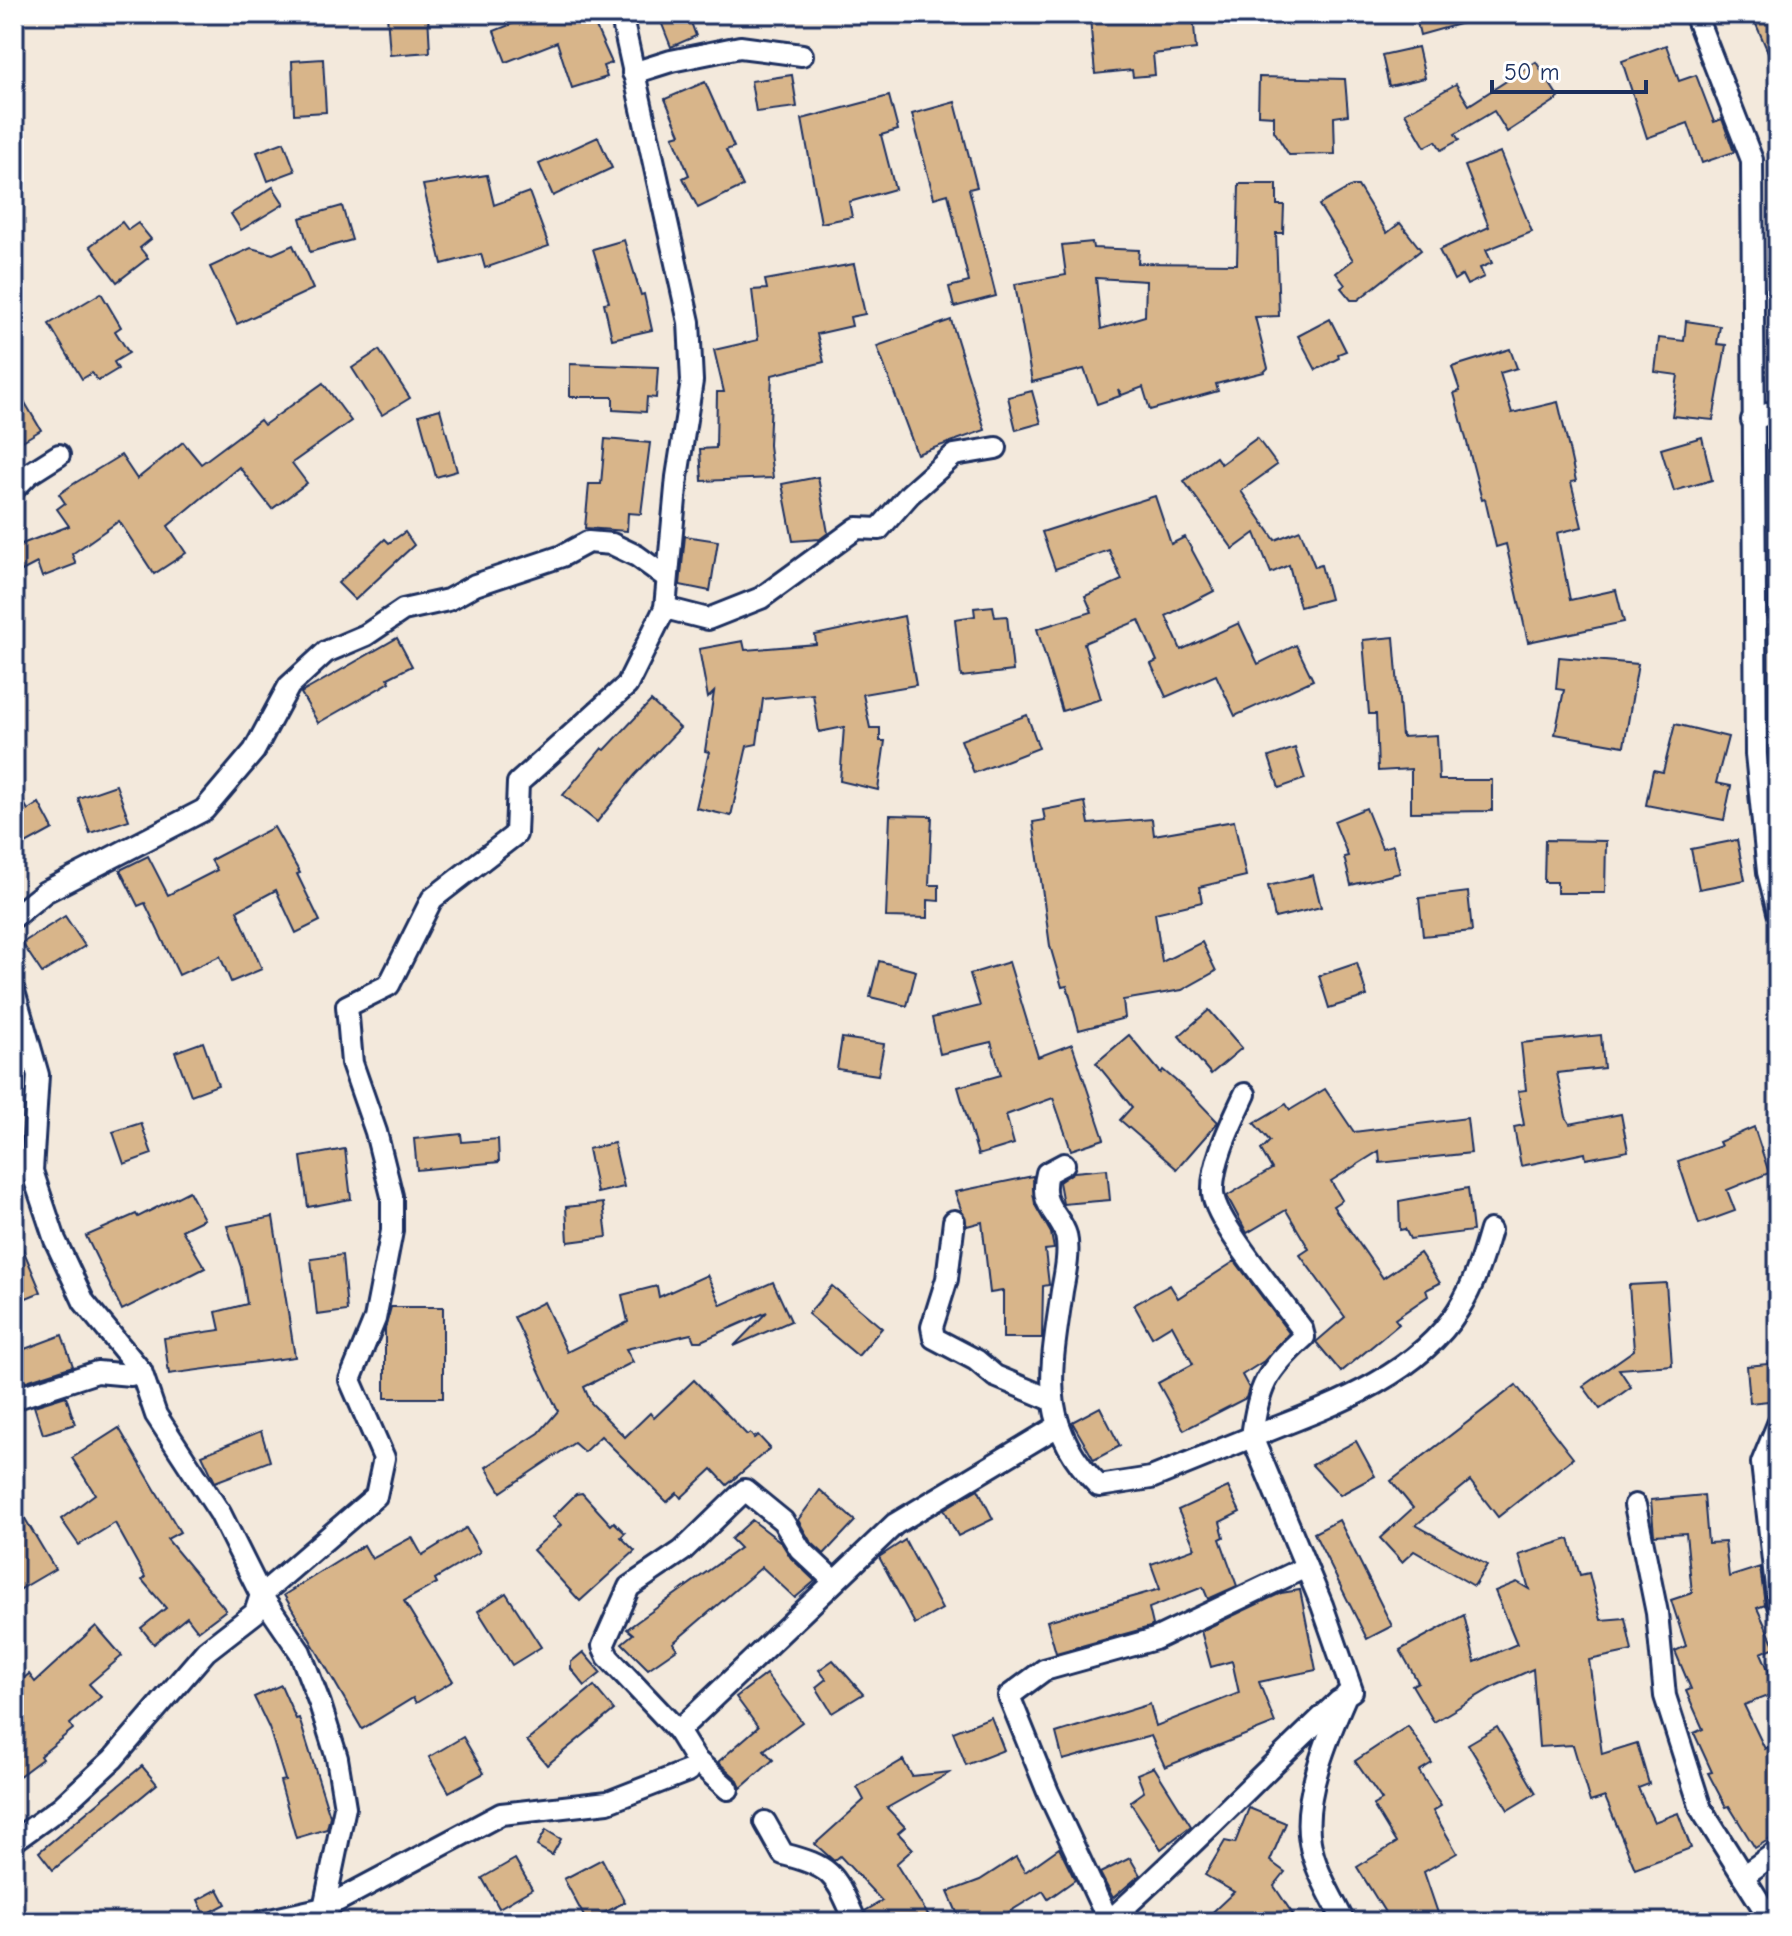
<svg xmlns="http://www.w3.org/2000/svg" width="1792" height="1936" viewBox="0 0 1792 1936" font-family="'Comic Neue',sans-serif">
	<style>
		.building { fill: #d8b58a; stroke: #1b2f5e; stroke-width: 2; fill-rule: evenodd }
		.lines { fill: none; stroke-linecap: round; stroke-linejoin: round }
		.minor-casing { stroke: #1b2f5e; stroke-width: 26 }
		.minor { stroke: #fff; stroke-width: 20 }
	</style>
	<rect width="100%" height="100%" fill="#f3e9dc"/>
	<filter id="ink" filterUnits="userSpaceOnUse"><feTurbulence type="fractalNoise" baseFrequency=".0125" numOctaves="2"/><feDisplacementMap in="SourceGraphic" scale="16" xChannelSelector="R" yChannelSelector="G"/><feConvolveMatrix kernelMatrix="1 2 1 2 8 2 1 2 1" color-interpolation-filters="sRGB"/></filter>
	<g filter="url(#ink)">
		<!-- building -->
		<g class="building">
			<path d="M387,14H428L430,52L390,55Z"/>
			<path d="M537,14H590L612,63L603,66L607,77L572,88L557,42L506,62L494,31Z"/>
			<path d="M658,14H688L696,36L671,47Z"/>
			<path d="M1128,14H1193L1196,49L1153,54L1155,75L1133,77L1132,70L1095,74L1090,18Z"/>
			<path d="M1415,14H1476L1477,19L1420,35Z"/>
			<path d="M1772,14H1778V75L1755,22Z"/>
			<path d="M1666,45L1679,81L1696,75L1714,122L1722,119L1734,152L1702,163L1688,123L1647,138L1622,61Z"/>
			<path d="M1418,47L1425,78L1389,86L1382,55Z"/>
			<path d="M323,59L326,112L294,114L292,61Z"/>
			<path d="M1536,62L1559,98L1507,132L1494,111L1455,134L1459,140L1441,150L1436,141L1425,147L1405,113L1456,84L1469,105Z"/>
			<path d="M792,75L797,107L756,112L751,81Z"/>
			<path d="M1259,77L1345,79L1348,115L1334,117L1335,154L1289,155L1274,131V116L1258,115Z"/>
			<path d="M705,82L734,147L726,150L743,186L698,208L683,178L689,175L673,136L680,134L665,99Z"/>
			<path d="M889,96L898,130L881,135L895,189L849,202L852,217L821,223L802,119Z"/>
			<path d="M955,102L977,187L969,189L996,296L954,307L949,287L969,282L948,194L934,198L912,114Z"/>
			<path d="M598,137L612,168L553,196L539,164Z"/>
			<path d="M284,142L295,171L268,181L257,152Z"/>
			<path d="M1500,152L1532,232L1486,250L1492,263L1480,268L1484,277L1467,285L1462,275L1454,280L1439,250L1489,227L1465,166Z"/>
			<path d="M487,175L494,205L529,192L549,246L485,268L481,254L442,264L423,185Z"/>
			<path d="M1239,184H1277V205H1284L1283,233H1276L1279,316L1255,317L1268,368L1264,372L1216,384L1218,391L1150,410L1143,387L1122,395L1118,389L1120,396L1097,404L1084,369L1032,382L1015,284L1066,275L1062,245L1092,242L1093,248L1139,250L1138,263L1237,264ZM1096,278L1146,281L1145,316L1101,329Z"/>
			<path d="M1352,186H1358L1387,233L1400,223L1421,250L1358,300H1351L1341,288L1345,285L1336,273L1353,260L1319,205Z"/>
			<path d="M273,187L284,204L241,230L231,214Z"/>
			<path d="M342,206L352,240L310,252L300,218Z"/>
			<path d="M122,222L128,230L138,223L151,239L140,248L148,258L117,282L90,246Z"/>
			<path d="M624,240L641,295L644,294L652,330L612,339L604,303L609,302L593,249Z"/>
			<path d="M293,245L313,289L237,324L210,267L251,248L273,254Z"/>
			<path d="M854,264L865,314L850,317L852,326L817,334L824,362L772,375L769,445L773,478L702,481L700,449L716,448L717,392H724L714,350L758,340L752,290L767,289L765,280Z"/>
			<path d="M101,293L121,327L115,331L129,353L114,362L118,369L98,381L92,373L82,379L49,324Z"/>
			<path d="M1330,319L1346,351L1338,354L1339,358L1316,370L1298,336Z"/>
			<path d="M951,320L985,430L917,454L877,346Z"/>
			<path d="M1686,321L1720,326L1717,344L1726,345L1713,420L1672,416L1678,375L1655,372L1659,338L1684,341Z"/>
			<path d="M1510,349L1517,368L1500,373L1512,413L1558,402L1569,449L1576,481L1571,482L1582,527L1557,533L1570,600L1616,590L1624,622L1528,642L1506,544L1496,547L1485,499L1482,500L1454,393L1460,391L1452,367Z"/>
			<path d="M379,350L410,398L382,415L352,368Z"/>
			<path d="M570,364L658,367L656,398L647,397L646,412L613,410V397H570Z"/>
			<path d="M323,383L351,421L292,463L307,483L272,509L239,467L168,526L186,553L154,574L119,521L72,554L76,564L42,577L37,563L14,575V547L69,526L57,509L65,503L59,494L75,483L121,455L137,479L183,442L201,464L260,420L264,425Z"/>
			<path d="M14,384L41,430L14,446Z"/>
			<path d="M1032,391L1041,423L1016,430L1008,397Z"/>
			<path d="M440,409L457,471L436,477L419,415Z"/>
			<path d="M1702,437L1712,480L1674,491L1661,449Z"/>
			<path d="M1257,438L1277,465L1241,491L1275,540L1300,530L1315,567L1321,565L1330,599L1300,607L1289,565L1271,573L1255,533L1233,549L1184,481L1216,457L1221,464Z"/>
			<path d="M605,439L650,443L641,514L628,513L627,531L585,528L589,484H601Z"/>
			<path d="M818,477L828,533L820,539L793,541L782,484Z"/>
			<path d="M1155,496L1171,544L1185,537L1214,591L1166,616L1181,650L1239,623L1258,664L1296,645L1313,680L1235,716L1216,675L1166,697L1151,664L1157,661L1139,620L1084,643L1101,699L1062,711L1037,629L1092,612L1085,596L1122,580L1109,550L1055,569L1042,532Z"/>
			<path d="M405,532L414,545L355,600L338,583L385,539L389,543Z"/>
			<path d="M685,536L718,541L710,591L680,585Z"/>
			<path d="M1778,586V642L1771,643L1768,589Z"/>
			<path d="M993,606L995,617L1007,616L1013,671L961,677L955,619L975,616L974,608Z"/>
			<path d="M904,616L916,685L863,694L870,728H880V741H885L878,790L840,781L844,727L819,732L813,694L763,699L757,744L747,746L731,816L696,808L709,752L705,751L714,692L708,698L699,649L743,641L745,650L816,644L815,635Z"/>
			<path d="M1394,637L1402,737L1437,735L1439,780H1492V811L1411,812V769L1378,771L1376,714H1369L1363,640Z"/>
			<path d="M397,638L412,666L388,678L390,682L318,723L301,693Z"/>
			<path d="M1559,657L1638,664L1624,746L1555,734L1564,690L1556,689Z"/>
			<path d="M651,701L680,728L635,775L597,822L563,795L602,748L605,750Z"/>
			<path d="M1027,715L1039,748L974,773L961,740Z"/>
			<path d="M1675,724L1728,737L1716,783L1731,786L1724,820L1646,805L1653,770L1663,772Z"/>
			<path d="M1295,748L1305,779L1279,788L1269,757Z"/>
			<path d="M14,785L28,810L39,803L53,829L24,845L14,828Z"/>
			<path d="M116,785L129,820L90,833L78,798Z"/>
			<path d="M1085,802L1089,824L1152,819L1154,835L1234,821L1246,876L1199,887L1202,902L1155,913L1162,962L1202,942L1216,971L1182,990L1123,1000L1125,1018L1079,1030L1067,986L1062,987L1050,946L1033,822L1045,820L1043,810Z"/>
			<path d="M1366,808L1382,848L1393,845L1400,873L1351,885L1344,857L1348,856L1334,821Z"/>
			<path d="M890,815L932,816L929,885H939V901L928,900V918L886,917Z"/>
			<path d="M274,827L300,873L297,874L320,921L296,933L276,890L237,911L262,969L231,982L220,956L179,975L145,903L138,906L120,870L148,856L168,895L217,870L211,860Z"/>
			<path d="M1545,840L1606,841L1605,893H1557V882H1544Z"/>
			<path d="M1737,840L1745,880L1699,889L1691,849Z"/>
			<path d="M1313,875L1321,907L1275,918L1268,886Z"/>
			<path d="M1468,892L1472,931L1423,936L1419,898Z"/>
			<path d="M65,916L85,946L42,973L22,943Z"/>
			<path d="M879,961L916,971L907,1006L870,997Z"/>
			<path d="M1009,962L1038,1057L1072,1044L1104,1139L1071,1150L1053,1098L1006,1115L1014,1144L978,1155L958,1087L1001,1075L991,1042L940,1054L932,1018L980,1006L970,974Z"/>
			<path d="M1357,963L1367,996L1329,1008L1319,976Z"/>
			<path d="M1209,1010L1242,1048L1211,1074L1179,1036Z"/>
			<path d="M1129,1035L1161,1073L1163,1070L1189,1092L1218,1122L1177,1169L1120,1120L1132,1107L1096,1063Z"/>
			<path d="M1601,1035L1604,1068L1557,1073L1566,1117L1570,1124L1621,1114L1628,1151L1586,1159L1585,1153L1521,1166L1514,1127L1524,1125L1518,1091L1526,1090L1521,1043Z"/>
			<path d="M842,1038L884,1044L878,1075L837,1069Z"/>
			<path d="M203,1042L218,1085L191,1095L175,1052Z"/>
			<path d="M1325,1089L1354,1132L1467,1118L1471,1153L1380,1163L1379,1151L1331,1181L1342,1200L1333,1206L1383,1278L1420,1253L1440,1283L1426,1290L1428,1296L1395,1319L1399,1324L1341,1372L1316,1342L1345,1317L1300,1255L1309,1249L1286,1210L1247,1233L1227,1196L1272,1169L1261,1150L1270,1141L1254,1123L1286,1104L1290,1110Z"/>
			<path d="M141,1123L152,1154L124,1164L113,1132Z"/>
			<path d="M1754,1127L1769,1173L1727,1190L1735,1211L1699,1224L1678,1161L1721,1146L1719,1142Z"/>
			<path d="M461,1134L462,1142L498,1139L499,1162L417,1170L414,1139Z"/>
			<path d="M614,1143L624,1187L597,1193L588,1149Z"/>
			<path d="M345,1149L351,1199L308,1207L301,1157Z"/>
			<path d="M1107,1169L1110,1200L1063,1204L1059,1182L1074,1172Z"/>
			<path d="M1033,1176L1035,1205L1051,1233L1054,1249L1045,1250L1049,1285L1043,1286L1042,1338H1003V1291L990,1293L982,1222L967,1226L955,1192Z"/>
			<path d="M1468,1188L1473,1231L1410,1239L1405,1229L1400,1230L1399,1201Z"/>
			<path d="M189,1191L204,1219L182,1230L205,1268L122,1310L86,1236L136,1214L138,1217Z"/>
			<path d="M603,1203L607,1237L568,1242L566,1207Z"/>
			<path d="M273,1217L295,1357L169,1374L164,1338L220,1330L216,1312L247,1304L241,1267L227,1226Z"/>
			<path d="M14,1228L41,1292L14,1303Z"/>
			<path d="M342,1255L347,1311L317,1315L311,1259Z"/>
			<path d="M1235,1261L1289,1333L1264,1361L1242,1375L1249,1388L1246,1398L1184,1430L1158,1383L1193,1364L1172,1325L1152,1337L1134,1305L1170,1285L1178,1298Z"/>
			<path d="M707,1275L721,1305L773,1282L791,1321L734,1346L767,1312L701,1341H694L691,1334L626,1349L633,1362L584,1387L591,1403L625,1437L650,1413L654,1418L694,1380L747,1435L750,1433L754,1438L758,1435L770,1448L727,1485L712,1469L681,1498L677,1493L667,1502L601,1436L584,1452L574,1443L501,1492L486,1467L539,1433L558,1411L514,1317L544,1302L567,1352L628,1322L622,1295L657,1286L659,1297Z"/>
			<path d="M1666,1283L1672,1365L1619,1369L1631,1387L1600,1409L1583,1386L1634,1350L1629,1285Z"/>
			<path d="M832,1286L882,1328L858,1356L808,1314Z"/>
			<path d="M391,1307H443V1398H385V1329Z"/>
			<path d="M62,1335L73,1366L14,1385V1353Z"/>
			<path d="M1778,1363V1400L1750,1403L1747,1366Z"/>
			<path d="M1516,1385L1573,1458L1498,1517L1470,1481L1416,1525L1487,1565L1474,1586L1414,1551L1402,1562L1380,1538L1413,1508L1391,1481Z"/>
			<path d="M66,1396L75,1424L43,1434L34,1406Z"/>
			<path d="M1100,1407L1120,1446L1094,1460L1072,1422Z"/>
			<path d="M119,1428L180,1532L167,1539L226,1610L198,1631L187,1617L154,1644L141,1628L166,1608L142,1580L145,1577L115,1523L79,1545L61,1519L95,1494L72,1458Z"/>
			<path d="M261,1431L270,1461L215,1482L202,1455Z"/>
			<path d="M1356,1441L1375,1476L1340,1495L1312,1465Z"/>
			<path d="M1228,1487L1240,1512L1220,1522L1224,1537L1220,1539L1237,1586L1208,1599L1203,1587L1149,1608L1153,1625L1150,1627L1056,1653L1047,1621L1160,1589L1151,1564L1195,1548L1178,1510Z"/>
			<path d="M978,1489L993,1519L958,1536L944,1509Z"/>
			<path d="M820,1490L855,1521L824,1554L810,1541L798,1520Z"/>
			<path d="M582,1493L611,1525L614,1522L625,1533L621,1537L635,1551L580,1601L533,1550L561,1525L553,1517L576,1494Z"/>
			<path d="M1704,1495L1708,1543L1725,1542L1729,1577L1760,1567L1765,1605L1757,1608L1775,1647L1761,1653L1778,1692L1744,1705L1765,1749L1778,1741V1834L1755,1848L1729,1806L1726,1807L1708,1773L1712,1772L1694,1733L1703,1729L1686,1691L1691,1689L1675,1651L1686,1646L1671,1600L1692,1593L1686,1533L1654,1535L1651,1500Z"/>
			<path d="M14,1500L55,1569L14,1593Z"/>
			<path d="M752,1520L781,1542L791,1558L815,1581L795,1598L762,1567L673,1643L677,1649L648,1669L622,1643L633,1634L627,1629L740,1548L731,1539Z"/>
			<path d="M1339,1520L1392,1626L1367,1639L1314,1533Z"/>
			<path d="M466,1528L480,1552L435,1579L437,1583L404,1601L453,1681L416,1703L413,1698L362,1729L284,1595L364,1545L372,1559L412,1537L422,1555Z"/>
			<path d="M1569,1539L1580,1575L1589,1573L1601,1620L1625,1618L1632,1651L1589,1660L1602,1754L1637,1743L1649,1784L1638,1788L1654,1822L1678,1813L1691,1848L1635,1869L1605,1797L1590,1802L1573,1745L1539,1747L1533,1669L1493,1687L1434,1722L1412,1685L1418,1682L1400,1650L1464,1615L1475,1662L1517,1644L1495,1591L1517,1582L1529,1589L1519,1555Z"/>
			<path d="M905,1540L942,1609L915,1624L879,1557Z"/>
			<path d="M1300,1590L1316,1670L1259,1682L1275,1723L1165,1767L1151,1736L1063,1760L1056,1733L1150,1704L1156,1726L1239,1693L1232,1661L1211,1667L1201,1631L1281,1593Z"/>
			<path d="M506,1593L541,1647L512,1665L478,1611Z"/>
			<path d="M96,1626L122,1656L89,1684L101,1697L70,1724L73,1729L40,1756L42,1759L14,1780V1731L23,1724L14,1713V1686L29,1674L35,1682Z"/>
			<path d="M583,1652L601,1673L585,1686L571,1669V1662Z"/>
			<path d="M833,1660L863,1694L832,1713L816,1687L826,1679L819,1670Z"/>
			<path d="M766,1674L802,1722L764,1750L773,1760L741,1788L737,1779L718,1762L758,1727L736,1697Z"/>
			<path d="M281,1685L296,1719L299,1718L330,1816L327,1829L296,1838L280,1781L285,1780L269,1728L254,1697Z"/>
			<path d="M594,1686L614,1710L547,1765L527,1741Z"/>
			<path d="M991,1717L1004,1750L966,1765L953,1732Z"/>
			<path d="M1408,1726L1432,1763L1419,1771L1441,1806L1433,1811L1457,1853L1424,1872L1441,1922H1391L1357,1867L1396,1843L1373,1805L1382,1800L1355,1761Z"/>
			<path d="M1497,1727L1536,1793L1508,1810L1468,1744Z"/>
			<path d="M463,1737L484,1773L449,1792L429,1757Z"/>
			<path d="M903,1760L912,1776L951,1772L887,1808L905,1827L898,1833L913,1849L896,1864L928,1915L917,1922H869L865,1911L882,1901L840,1856L834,1861L815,1844L864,1800L857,1787Z"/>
			<path d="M142,1766L157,1784L53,1870L39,1852Z"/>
			<path d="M1154,1767L1191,1826L1161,1849L1130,1802L1144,1792L1137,1774Z"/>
			<path d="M1249,1808L1286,1823L1270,1861L1285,1872L1274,1886L1298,1922H1202L1234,1892L1205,1875L1225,1841L1235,1843Z"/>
			<path d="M546,1830L561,1839L552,1855L537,1846Z"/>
			<path d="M1059,1848L1075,1880L1048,1899L1043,1891L993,1922H961L948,1892L980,1880L1016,1857L1025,1872Z"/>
			<path d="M1130,1858L1140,1875L1113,1898L1100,1873Z"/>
			<path d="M515,1859L532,1889L499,1908L482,1878Z"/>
			<path d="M602,1859L625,1902L587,1922L564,1879Z"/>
			<path d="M218,1889L226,1904L205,1915L198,1900Z"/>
		</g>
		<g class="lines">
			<!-- minor casing -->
			<g class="minor-casing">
				<g id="minor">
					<path d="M1695,14L1752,160L1756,754L1768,872L1778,912"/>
					<path d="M633,73L671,61L740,47L802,55"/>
					<path d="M1752,420L1778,410"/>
					<path d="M14,489L29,474L59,455"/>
					<path d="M665,608L708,619L761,598L857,528L879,529L910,494L954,455L996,448"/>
					<path d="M14,917L45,892L204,810L254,751L289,686L326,652L366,635L403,610L448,600L475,585L562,556L588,542L612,544L637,556L666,577"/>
					<path d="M14,991L38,1075L32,1171L55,1240L84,1302L141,1371L156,1415L220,1513L261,1595L300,1652L320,1704L337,1758L345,1807L324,1908L330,1922"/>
					<path d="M1064,1164L1047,1173C1038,1207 1060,1213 1066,1235C1070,1252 1065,1275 1062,1291C1051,1370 1036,1424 1099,1486L1151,1478L1252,1437C1258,1387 1266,1371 1304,1337L1302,1329C1283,1302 1216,1223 1213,1194C1211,1163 1232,1122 1245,1094"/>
					<path d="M954,1221L947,1279L932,1327L934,1338L976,1360L995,1376L1052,1400"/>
					<path d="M14,1399L97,1372L131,1375L141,1371"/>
					<path d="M1778,1424L1762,1463L1778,1605"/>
					<path d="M1635,1505L1657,1613L1665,1696L1701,1809L1772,1922"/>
					<path d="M678,1731L895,1524L1058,1426"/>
					<path d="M728,1789L696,1760L678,1731L608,1657L603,1646L629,1587L682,1551L745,1490L783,1521L800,1549L833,1580"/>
					<path d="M765,1822L783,1854C835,1867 835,1876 856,1922"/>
					<path d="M14,1841L61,1807L113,1759L206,1651L255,1613L261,1595L376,1496L384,1458L350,1380L375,1319L392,1231V1196L376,1132L352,1063L347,1006L389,985L432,899L516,834L518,783L627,685L665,608L677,477L692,381L689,322L621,14"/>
					<path d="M1743,1876L1778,1851"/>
					<path d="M261,1922L324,1908L501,1814L608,1802L688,1771"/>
					<path d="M1108,1922C1188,1851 1261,1774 1339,1701"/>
					<path d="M1109,1922L1048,1792L1009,1696L1044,1670L1155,1639L1306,1567"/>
					<path d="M1344,1922C1332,1897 1314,1869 1310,1842C1302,1797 1328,1736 1346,1695L1352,1691L1322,1605L1252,1437C1323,1409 1415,1379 1458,1310C1474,1285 1482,1258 1490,1230"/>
				</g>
			</g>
			<!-- minor -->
			<use href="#minor" class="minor"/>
		</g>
	</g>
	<!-- margin -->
	<rect width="1792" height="1936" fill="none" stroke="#fff" stroke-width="48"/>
	<rect x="24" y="24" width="1744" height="1888" fill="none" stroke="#1b2f5e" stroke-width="3" filter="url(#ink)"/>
	<!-- scale -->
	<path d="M1492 80v12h154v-12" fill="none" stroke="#1b2f5e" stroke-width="4"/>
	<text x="1504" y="80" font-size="24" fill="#1b2f5e" stroke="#ffffff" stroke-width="6" paint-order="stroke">50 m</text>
</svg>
